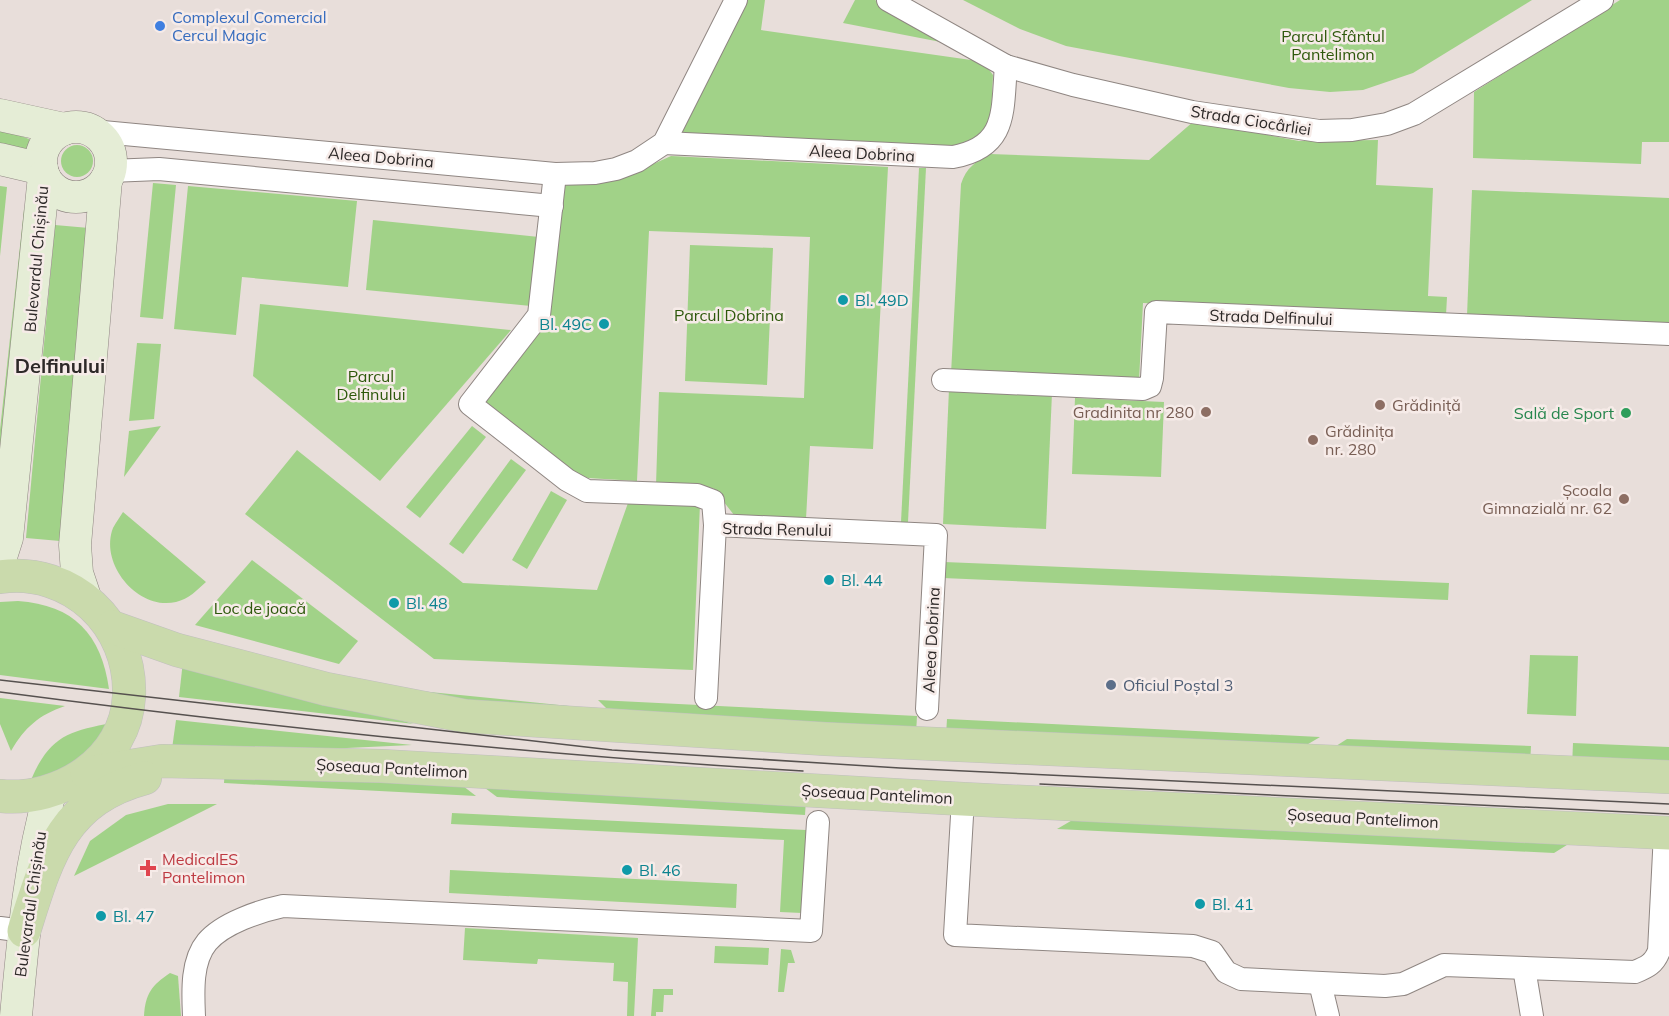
<svg xmlns="http://www.w3.org/2000/svg" width="1669" height="1016" viewBox="0 0 1669 1016" font-family="Mulish,sans-serif">
	<style>
		.green { fill: #a1d288 }
		.lines { fill: none; stroke-linecap: round; stroke-linejoin: round }
		.minor-casing { stroke: #8f8682; stroke-width: 24 }
		.secondary-casing { stroke: #8f8682; stroke-width: 33 }
		.primary-casing { stroke: #c0bfbe; stroke-width: 34 }
		.minor { stroke: #fff; stroke-width: 22 }
		.secondary { stroke: #e5edd6; stroke-width: 32 }
		.primary { stroke: #cadaac; stroke-width: 33 }
		.tram { stroke: #56514f; stroke-width: 1.5 }
		.shop-dot { fill: #3f7fe0; stroke: #f6ebe8; stroke-width: 2 }
		.culture-dot { fill: #0f9aa8; stroke: #f6ebe8; stroke-width: 2 }
		.education-dot { fill: #8d6e63; stroke: #f6ebe8; stroke-width: 2 }
		.leisure-dot { fill: #2e9e5b; stroke: #f6ebe8; stroke-width: 2 }
		.service-dot { fill: #5c6f8a; stroke: #f6ebe8; stroke-width: 2 }
		.health-dot { fill: #e0444e; stroke: #f6ebe8; stroke-width: 2 }
		.labels { text-anchor: middle; dominant-baseline: central; stroke-width: 5; stroke-linejoin: round; paint-order: stroke }
		.shop-label { font-size: 16px; fill: #366cbe; stroke: #f6ebe8; text-anchor: start }
		.park-label { font-size: 16px; fill: #2d580b; stroke: #f6ebe8 }
		.street-label { font-size: 16px; fill: #2d2928; stroke: #f6ebe8 }
		.culture-label { font-size: 16px; fill: #0d838f; stroke: #f6ebe8; text-anchor: start }
		.education-label { font-size: 16px; fill: #785e54; stroke: #f6ebe8; text-anchor: start }
		.leisure-label { font-size: 16px; fill: #27864d; stroke: #f6ebe8; text-anchor: end }
		.service-label { font-size: 16px; fill: #4e5e75; stroke: #f6ebe8; text-anchor: start }
		.health-label { font-size: 16px; fill: #be3a42; stroke: #f6ebe8; text-anchor: start }
		.quarter-label { font-size: 20px; font-weight: bold; fill: #2d2928; stroke: #f6ebe8 }
	</style>
	<rect width="100%" height="100%" fill="#e8deda"/>
	<!-- green -->
	<g class="green">
		<path d="M747,0H765L761,30L978,61L987,67L993,75L991,117L978,139L952,149L681,134Z"/>
		<path d="M855,0H875L951,44L843,23Z"/>
		<path d="M963,0H1532L1413,73L1363,90L1330,92L1289,88L1066,46L1020,29Z"/>
		<path d="M1620,0H1669V142H1642L1641,164L1473,158L1474,92Z"/>
		<path d="M1194,121L1299,141L1378,140L1376,185L1433,188L1428,296L1447,297L1446,315L1143,303L1139,381L951,374L961,184C966,168 976,161 990,154L1149,160Z"/>
		<path d="M0,128L29,139L31,144L28,152L0,147Z"/>
		<circle cx="77" cy="161" r="16"/>
		<path d="M671,156L888,167L873,449L810,446L806,519L734,515L713,488L656,485L659,392L804,398L810,237L649,231L637,481L588,478L576,473L482,401L550,317L565,179L618,180Z"/>
		<path d="M919,168H926L908,522H901Z"/>
		<path d="M153,183L176,185L163,319L140,317Z"/>
		<path d="M0,186L7,187L0,256Z"/>
		<path d="M188,186L357,201L348,287L242,277L236,335L174,329Z"/>
		<path d="M1472,190L1669,198V324L1467,316Z"/>
		<path d="M24,209L29,210L0,481V430Z"/>
		<path d="M373,220L539,237L531,306L366,290Z"/>
		<path d="M55,225L89,228L60,541L26,538Z"/>
		<path d="M690,245L773,248L767,385L685,381Z"/>
		<path d="M260,304L511,330L380,481L253,376Z"/>
		<path d="M137,343L161,344L154,419L129,421Z"/>
		<path d="M949,389L1052,393L1046,529L943,524Z"/>
		<path d="M1075,398L1164,402L1161,477L1072,474Z"/>
		<path d="M161,426L124,477L129,431Z"/>
		<path d="M472,426L486,437L420,518L406,507Z"/>
		<path d="M297,450L463,583L597,590L628,503L700,504L693,670L434,659L245,514Z"/>
		<path d="M511,459L526,470L463,554L449,544Z"/>
		<path d="M551,491L567,500L527,569L512,560Z"/>
		<path d="M123,512L206,582C197,590 189,599 176,602C138,611 99,564 113,528C116,522 120,517 123,512Z"/>
		<path d="M252,560L358,641L339,664L195,625Z"/>
		<path d="M944,562L1449,583L1448,600L943,578Z"/>
		<path d="M18,601C74,605 101,634 109,689L0,675V602Z"/>
		<path d="M1530,655L1578,656L1576,716L1527,714Z"/>
		<path d="M183,661L414,724L179,697Z"/>
		<path d="M400,689L579,707L469,700Z"/>
		<path d="M0,698L65,706C39,715 25,727 11,751L0,724Z"/>
		<path d="M598,700L917,716L916,734L617,719Z"/>
		<path d="M947,719L1320,737L1293,753L946,735Z"/>
		<path d="M176,720L412,745L171,756Z"/>
		<path d="M112,723L80,764L31,780C49,737 68,731 112,723Z"/>
		<path d="M1347,739L1531,746L1530,765L1322,755Z"/>
		<path d="M1573,743L1669,747V771L1572,767Z"/>
		<path d="M225,767L454,779L476,796L224,783Z"/>
		<path d="M473,779L806,798L805,815L497,797Z"/>
		<path d="M168,804H217L74,876L90,841L126,815Z"/>
		<path d="M1088,811L1583,835L1554,853L1057,829Z"/>
		<path d="M452,813L806,830L802,913L780,912L784,840L451,824Z"/>
		<path d="M450,870L737,884L736,908L449,893Z"/>
		<path d="M465,928L638,938L634,1016H627L628,982L613,981L614,963L538,959L537,964L463,960Z"/>
		<path d="M715,946L769,948L768,965L714,963Z"/>
		<path d="M781,949L791,950L795,963H788L784,992H778Z"/>
		<path d="M170,973L178,976L181,1016H144C145,994 152,985 170,973Z"/>
		<path d="M653,989H673V995H664L663,1012H656V1016H651Z"/>
	</g>
	<g class="lines">
		<!-- minor casing -->
		<g class="minor-casing">
			<g id="minor">
				<path d="M888,0L1006,66L1073,85L1192,112L1319,131L1352,130L1387,124L1414,114L1602,0"/>
				<path d="M92,131L555,174L595,173L616,169L637,161L664,143L736,0"/>
				<path d="M664,143L953,157C1008,147 1002,111 1006,66"/>
				<path d="M110,171L159,169L552,206"/>
				<path d="M555,174L539,315L470,404L567,480L587,491L697,495L713,501L715,525L706,698"/>
				<path d="M943,380L1143,389L1150,386L1152,378L1156,312L1669,334"/>
				<path d="M715,525L936,535L927,709"/>
				<path d="M963,799L955,935L1193,946L1212,952L1226,972L1241,979L1385,986L1403,984L1444,965L1635,972C1647,967 1654,964 1659,951L1665,833"/>
				<path d="M0,928L24,931"/>
				<path d="M1524,968L1532,1016"/>
				<path d="M1320,983L1328,1016"/>
				<path d="M194,1016C193,993 191,961 207,942C223,923 260,911 283,906L811,931L818,822"/>
			</g>
		</g>
		<!-- secondary casing -->
		<g class="secondary-casing">
			<g id="secondary">
				<path d="M0,115L64,129"/>
				<circle cx="76" cy="162" r="35"/>
				<path d="M0,159L42,169"/>
				<path d="M0,560L7,538L44,176"/>
				<path d="M86,600L77,573L75,545L106,180"/>
				<path d="M16,1016C23,941 29,866 50,793"/>
			</g>
		</g>
		<!-- primary casing -->
		<g class="primary-casing">
			<g id="primary">
				<path d="M0,577C71,567 132,624 129,696C126,761 60,802 0,796"/>
				<path d="M112,627L177,650L326,689L465,716L826,739L1669,777"/>
				<path d="M87,773L162,761L381,766L963,799L1669,833"/>
				<path d="M24,931C47,858 62,800 145,778"/>
			</g>
		</g>
		<!-- minor -->
		<use href="#minor" class="minor"/>
		<!-- secondary -->
		<use href="#secondary" class="secondary"/>
		<!-- primary -->
		<use href="#primary" class="primary"/>
		<!-- tram -->
		<g class="tram">
			<path d="M0,680L612,750L900,768L1669,804"/>
			<path d="M0,692C267,727 534,755 803,771"/>
			<path d="M1040,784L1669,814"/>
		</g>
	</g>
	<!-- markers -->
	<circle class="shop-dot" cx="160" cy="26" r="6"/>
	<g class="culture-dot">
		<circle cx="843" cy="300" r="6"/>
		<circle cx="604" cy="324" r="6"/>
		<circle cx="829" cy="580" r="6"/>
		<circle cx="394" cy="603" r="6"/>
		<circle cx="627" cy="870" r="6"/>
		<circle cx="1200" cy="904" r="6"/>
		<circle cx="101" cy="916" r="6"/>
	</g>
	<g class="education-dot">
		<circle cx="1380" cy="405" r="6"/>
		<circle cx="1206" cy="412" r="6"/>
		<circle cx="1313" cy="440" r="6"/>
		<circle cx="1624" cy="499" r="6"/>
	</g>
	<circle class="leisure-dot" cx="1626" cy="413" r="6"/>
	<circle class="service-dot" cx="1111" cy="685" r="6"/>
	<path class="health-dot" d="M145 859h6v6h6v6h-6v6h-6v-6h-6v-6h6z"/>
	<g class="labels">
		<!-- shop labels -->
		<g class="shop-label">
			<text x="172" y="17">Complexul Comercial<tspan x="172" dy="18">Cercul Magic</tspan></text>
		</g>
		<!-- park labels -->
		<g class="park-label">
			<text x="1333" y="36">Parcul Sfântul<tspan x="1333" dy="18">Pantelimon</tspan></text>
			<text x="729" y="315">Parcul Dobrina</text>
			<text x="371" y="376">Parcul<tspan x="371" dy="18">Delfinului</tspan></text>
			<text x="260" y="608">Loc de joacă</text>
		</g>
		<!-- street labels -->
		<g class="street-label">
			<text transform="translate(1251 120) rotate(9)">Strada Ciocârliei</text>
			<text transform="translate(862 153) rotate(3)">Aleea Dobrina</text>
			<text transform="translate(381 157) rotate(5)">Aleea Dobrina</text>
			<text transform="translate(36 259) rotate(-85)">Bulevardul Chișinău</text>
			<text transform="translate(1271 317) rotate(2)">Strada Delfinului</text>
			<text transform="translate(777 529) rotate(1)">Strada Renului</text>
			<text transform="translate(931 640) rotate(-87)">Aleea Dobrina</text>
			<text transform="translate(392 768) rotate(3)">Șoseaua Pantelimon</text>
			<text transform="translate(877 794) rotate(3)">Șoseaua Pantelimon</text>
			<text transform="translate(1363 818) rotate(3)">Șoseaua Pantelimon</text>
			<text transform="translate(30 904) rotate(-82)">Bulevardul Chișinău</text>
		</g>
		<!-- culture labels -->
		<g class="culture-label">
			<text x="855" y="300">Bl. 49D</text>
			<text x="592" y="324" text-anchor="end">Bl. 49C</text>
			<text x="841" y="580">Bl. 44</text>
			<text x="406" y="603">Bl. 48</text>
			<text x="639" y="870">Bl. 46</text>
			<text x="1212" y="904">Bl. 41</text>
			<text x="113" y="916">Bl. 47</text>
		</g>
		<!-- education labels -->
		<g class="education-label">
			<text x="1392" y="405">Grădiniță</text>
			<text x="1194" y="412" text-anchor="end">Gradinita nr 280</text>
			<text x="1325" y="431">Grădinița<tspan x="1325" dy="18">nr. 280</tspan></text>
			<text x="1612" y="490" text-anchor="end">Școala<tspan x="1612" dy="18">Gimnazială nr. 62</tspan></text>
		</g>
		<!-- leisure labels -->
		<g class="leisure-label">
			<text x="1614" y="413">Sală de Sport</text>
		</g>
		<!-- service labels -->
		<g class="service-label">
			<text x="1123" y="685">Oficiul Poștal 3</text>
		</g>
		<!-- health labels -->
		<g class="health-label">
			<text x="162" y="859">MedicalES<tspan x="162" dy="18">Pantelimon</tspan></text>
		</g>
		<!-- quarter labels -->
		<g class="quarter-label">
			<text x="60" y="365">Delfinului</text>
		</g>
	</g>
</svg>
